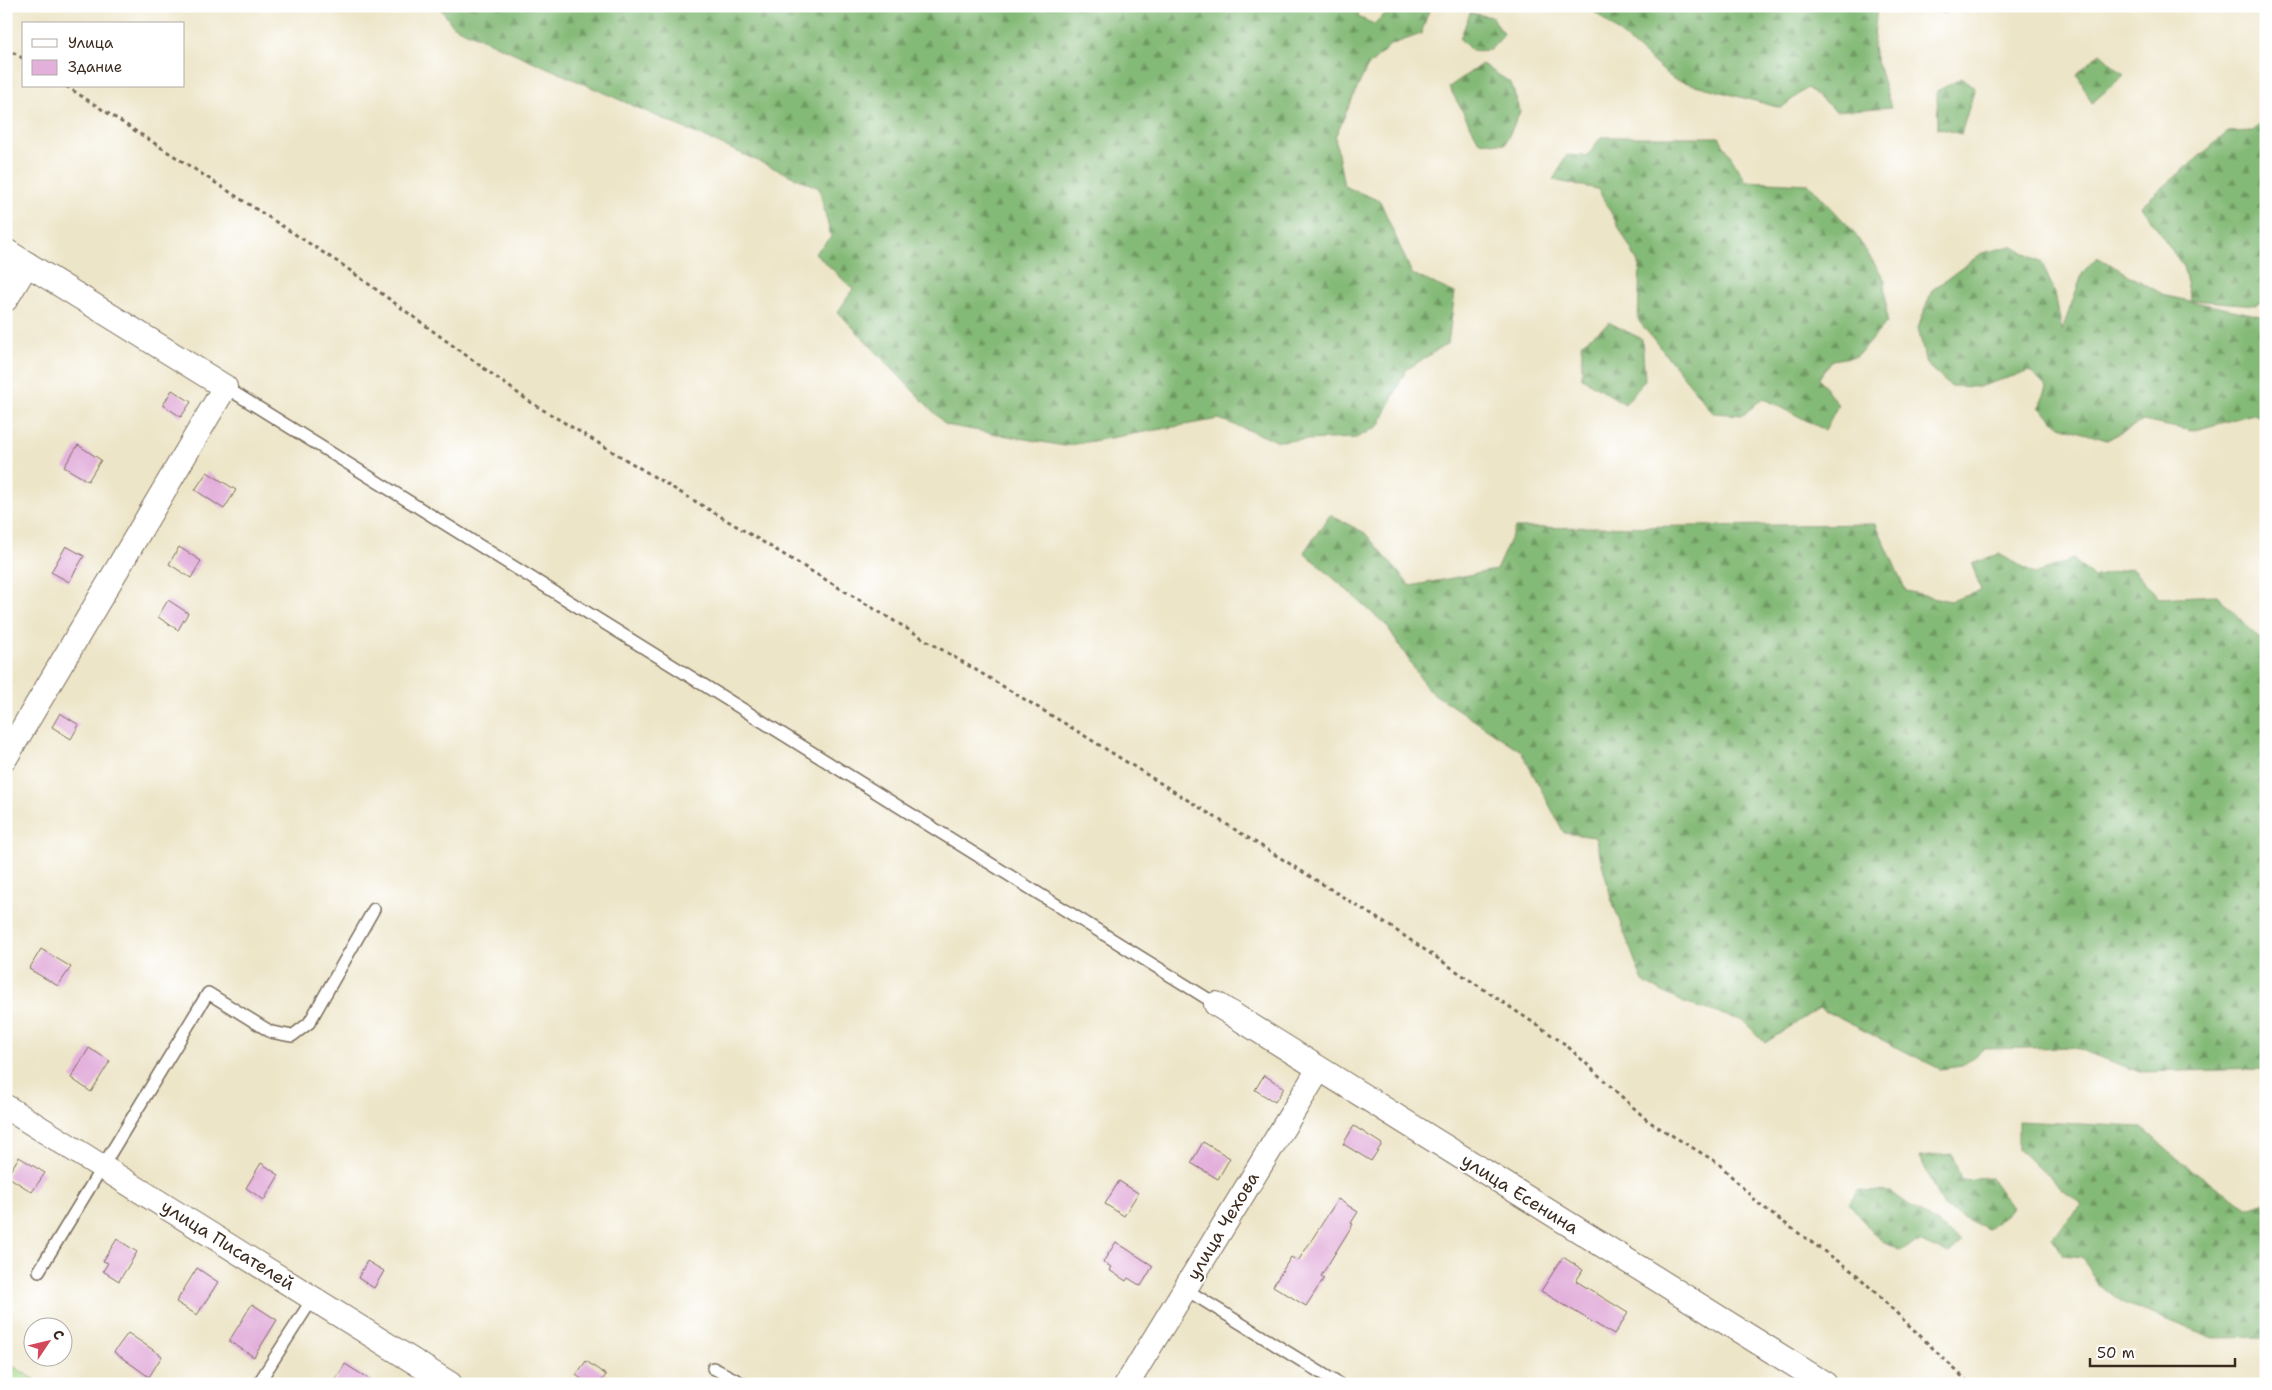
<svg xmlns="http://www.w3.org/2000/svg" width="2272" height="1390" viewBox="0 0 2272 1390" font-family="'Shantell Sans',sans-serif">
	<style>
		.green { fill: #a6da8b; stroke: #708254 }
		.forest { fill: url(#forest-firs); stroke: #60724a }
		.building { fill: #e3b0dc }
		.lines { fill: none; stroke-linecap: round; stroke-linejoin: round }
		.lane-casing { stroke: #796b5a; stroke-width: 14 }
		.street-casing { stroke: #796b5a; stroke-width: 26 }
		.path { stroke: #796b5a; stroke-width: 3; stroke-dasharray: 4 4; stroke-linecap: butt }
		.lane { stroke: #fff; stroke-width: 11 }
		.street { stroke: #fff; stroke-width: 24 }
		.labels { text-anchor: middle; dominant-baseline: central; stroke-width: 4; stroke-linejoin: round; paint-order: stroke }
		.street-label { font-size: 18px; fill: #3b2a1e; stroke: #fff }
	</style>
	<defs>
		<pattern id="forest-firs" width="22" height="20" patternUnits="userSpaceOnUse" patternTransform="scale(1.25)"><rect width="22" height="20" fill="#84ba77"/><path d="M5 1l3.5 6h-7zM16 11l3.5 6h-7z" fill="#6d9761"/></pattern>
	</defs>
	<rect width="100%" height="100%" fill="#fff"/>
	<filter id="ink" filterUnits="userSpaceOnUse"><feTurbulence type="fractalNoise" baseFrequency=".02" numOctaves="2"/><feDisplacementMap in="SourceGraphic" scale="10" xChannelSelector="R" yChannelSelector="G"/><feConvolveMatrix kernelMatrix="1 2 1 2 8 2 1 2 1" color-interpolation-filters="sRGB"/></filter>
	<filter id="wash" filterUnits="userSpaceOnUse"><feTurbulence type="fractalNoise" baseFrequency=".0096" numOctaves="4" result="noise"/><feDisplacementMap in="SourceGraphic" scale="20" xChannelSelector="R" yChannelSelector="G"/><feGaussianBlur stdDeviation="1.12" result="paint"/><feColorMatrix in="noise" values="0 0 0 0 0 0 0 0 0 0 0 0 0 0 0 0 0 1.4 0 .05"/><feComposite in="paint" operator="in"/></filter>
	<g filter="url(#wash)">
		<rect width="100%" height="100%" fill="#ede5c8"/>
		<!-- green -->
		<path class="green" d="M6,1362L42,1384H6Z"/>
		<!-- forest -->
		<g class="forest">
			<path d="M439,6H1359L1358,17L1374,24L1393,6H1426L1429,10L1421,34L1390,45L1366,69L1335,137L1344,186L1380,201L1412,274L1455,293L1448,343L1406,370L1379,426L1356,438L1277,441L1219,419L1064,446L946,425L838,312L853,289L815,253L831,237L819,188L453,26Z"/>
			<path d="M1588,6H1877L1873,48L1891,107L1836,111L1807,88L1781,108L1673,79Z"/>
			<path d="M1920,6H1949L1946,14Z"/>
			<path d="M1470,13L1492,17L1504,35L1490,50L1472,51L1460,39Z"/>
			<path d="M2100,53L2124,75L2092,103L2077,74Z"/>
			<path d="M1482,64L1511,83L1520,112L1505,144L1479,141L1449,87Z"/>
			<path d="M1962,78L1975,88L1961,134L1938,128L1937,91Z"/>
			<path d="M2266,119V301L2256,305L2191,300L2183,266L2141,206L2228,132L2253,131Z"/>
			<path d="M1601,137H1719L1746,181L1809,184L1853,231L1885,280L1887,322L1857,356L1832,360L1819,378L1838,405L1825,430L1763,398L1743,415L1713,413L1638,320L1640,266L1598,189L1553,180L1567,155L1587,156Z"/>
			<path d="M2012,246L2042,263L2055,293L2062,330L2083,272L2097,257L2166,296L2266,317V420L2253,414L2192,431L2143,421L2107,440L2060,426L2039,407L2047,388L2030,371L1978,387L1950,386L1926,364L1918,328L1932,290L1982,253Z"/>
			<path d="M1610,323L1642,339L1645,380L1625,404L1582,378V343Z"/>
			<path d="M1330,515L1365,533L1410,586L1496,570L1515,528L1876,524L1906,591L1950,601L1981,591L1972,564L1999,554L2034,574L2073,559L2093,577L2132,568L2159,598L2217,595L2266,646V1069L2139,1072L2074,1047L1983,1049L1962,1066L1940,1069L1819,1008L1765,1043L1744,1021L1684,1003L1643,982L1612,901L1595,837L1564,833L1521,751L1428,690L1387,626L1304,552Z"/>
			<path d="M2018,1121L2142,1127L2178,1160L2248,1208L2266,1202V1337L2214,1338L2126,1304L2098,1285L2082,1257L2062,1255L2052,1237L2082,1206L2018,1149Z"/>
			<path d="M1952,1154L1961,1180L1991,1178L2012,1208L1988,1230L1943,1207L1920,1157Z"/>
			<path d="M1858,1190L1891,1192L1961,1241L1949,1254L1920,1241L1900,1251L1874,1234L1849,1203Z"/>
		</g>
		<g id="blocks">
			<!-- building -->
			<g class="building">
				<path d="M172,390L191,402L181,417L163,405Z"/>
				<path d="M78,445L101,460L88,481L64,467Z"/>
				<path d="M207,472L236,490L224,509L195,490Z"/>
				<path d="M66,546L84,556L69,582L51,572Z"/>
				<path d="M179,547L201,561L191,578L169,564Z"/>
				<path d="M168,600L188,613L178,630L158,617Z"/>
				<path d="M60,713L79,725L71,739L52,727Z"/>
				<path d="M41,949L71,967L58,986L29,969Z"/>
				<path d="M89,1048L110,1061L91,1092L71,1078Z"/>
				<path d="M1264,1075L1284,1088L1275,1102L1255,1090Z"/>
				<path d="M1354,1126L1382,1144L1371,1161L1343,1144Z"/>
				<path d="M1203,1142L1230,1158L1218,1179L1191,1163Z"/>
				<path d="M19,1157L45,1173L32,1192L7,1176Z"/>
				<path d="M261,1163L279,1175L264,1200L246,1188Z"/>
				<path d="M1119,1181L1138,1193L1124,1216L1105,1204Z"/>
				<path d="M1338,1199L1358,1212L1351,1223L1353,1224L1321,1276L1324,1278L1306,1306L1273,1286L1291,1257L1298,1261Z"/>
				<path d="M117,1239L137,1252L119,1281L103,1271L108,1263L103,1261Z"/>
				<path d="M1116,1242L1153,1266L1141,1286L1128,1278L1126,1281L1109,1270L1111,1267L1103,1262Z"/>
				<path d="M1563,1257L1583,1270L1576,1281L1628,1313L1614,1335L1541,1291Z"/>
				<path d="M367,1261L384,1271L374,1288L358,1278Z"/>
				<path d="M197,1268L218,1282L197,1315L176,1302Z"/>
				<path d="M252,1304L277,1320L254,1357L229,1341Z"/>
				<path d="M128,1333L162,1356L149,1377L114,1352Z"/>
				<path d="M586,1361L606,1375L599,1384H588L576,1375Z"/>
				<path d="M345,1364L377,1384H333Z"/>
			</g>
		</g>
	</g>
	<g filter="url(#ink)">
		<use href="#blocks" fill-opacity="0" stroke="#796b5a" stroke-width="1"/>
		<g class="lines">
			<!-- lane casing -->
			<g class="lane-casing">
				<g id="lane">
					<path d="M225,387L1216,1004"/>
					<path d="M39,1271L208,993L271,1032L292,1036L309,1023L374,909"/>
					<path d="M1185,1289L1339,1384"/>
					<path d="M713,1368L744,1384"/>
					<path d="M258,1384L313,1298"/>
				</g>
			</g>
			<!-- street casing -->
			<g class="street-casing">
				<g id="street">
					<path d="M6,251L225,387L6,757"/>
					<path d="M6,299L27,264"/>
					<path d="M1216,1004L1825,1384"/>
					<path d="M6,1107L450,1384"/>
					<path d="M1127,1384L1319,1069"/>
				</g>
			</g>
			<!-- path -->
			<g class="path">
				<path d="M6,48L24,59"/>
				<path d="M66,86L344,266L530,402L1064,723L1388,925L1565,1044L1648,1121L1718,1163L1762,1207L1856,1274L1970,1384"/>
			</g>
			<!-- lane -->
			<use href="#lane" class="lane"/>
			<!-- street -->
			<use href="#street" class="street"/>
		</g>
	</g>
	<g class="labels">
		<!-- street labels -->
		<g class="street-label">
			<text transform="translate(1520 1194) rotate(32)">улица Есенина</text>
			<text transform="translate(1223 1226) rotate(-59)">улица Чехова</text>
			<text transform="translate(228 1245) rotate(32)">улица Писателей</text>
		</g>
	</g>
	<!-- margin -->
	<rect width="2272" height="1390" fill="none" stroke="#fff" stroke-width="25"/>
	<!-- legend -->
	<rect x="22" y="22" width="162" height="65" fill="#ffffff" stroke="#b1aaa5"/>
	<rect x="32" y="39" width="25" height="8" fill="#ffffff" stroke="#b1aaa5"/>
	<text x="68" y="48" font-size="15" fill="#3b2a1e">Улица</text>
	<rect x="32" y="60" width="25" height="15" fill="#e3b0dc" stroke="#b1aaa5"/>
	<text x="68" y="72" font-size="15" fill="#3b2a1e">Здание</text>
	<!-- north arrow -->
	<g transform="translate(48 1342) rotate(55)"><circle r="24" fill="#ffffff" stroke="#b1aaa5"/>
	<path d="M0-4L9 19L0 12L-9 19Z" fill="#d1495b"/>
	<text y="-8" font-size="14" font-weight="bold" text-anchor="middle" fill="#3b2a1e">С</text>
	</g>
	<!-- scale -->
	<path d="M2090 1358v8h145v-8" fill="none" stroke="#3b2a1e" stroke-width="2.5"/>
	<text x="2097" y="1358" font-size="15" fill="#3b2a1e" stroke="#ffffff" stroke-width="4" paint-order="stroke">50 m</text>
</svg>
